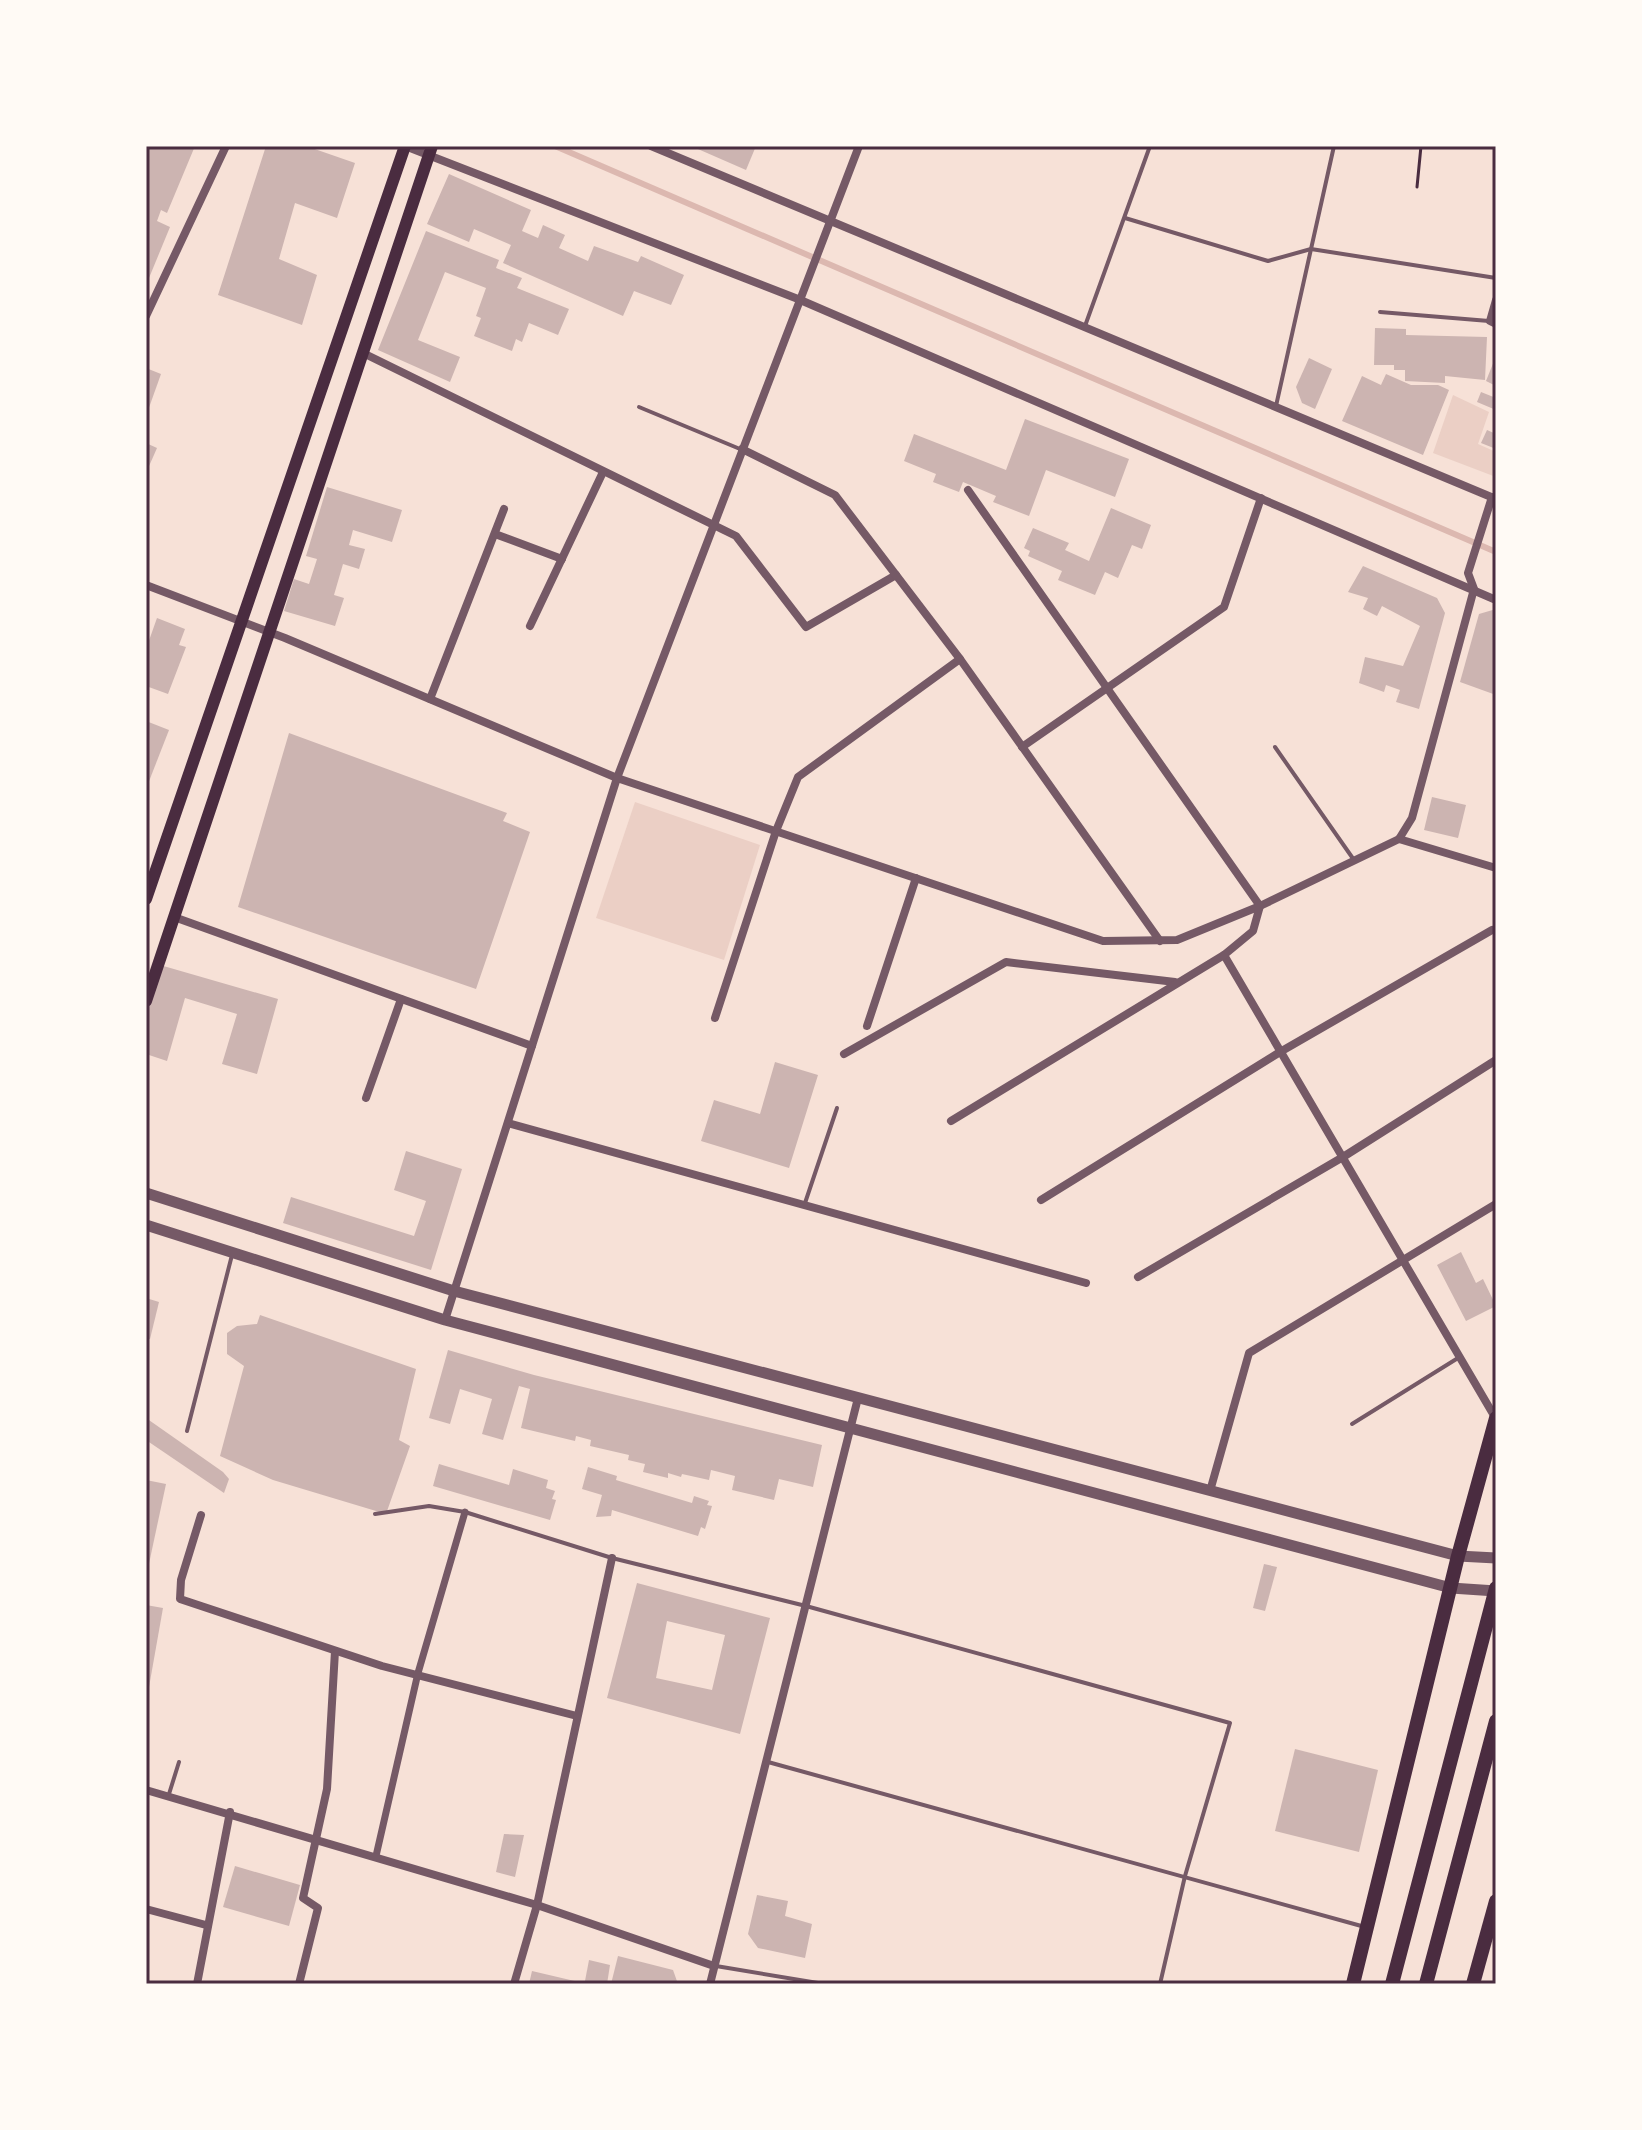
<svg xmlns="http://www.w3.org/2000/svg" width="1642" height="2130" viewBox="0 0 1642 2130" font-family="'Libre Baskerville',serif">
	<style>
		.green { fill: #ebcfc5 }
		.lines { fill: none; stroke-linecap: round; stroke-linejoin: round }
		.stream { stroke: #dcb8b0; stroke-width: 6 }
		.building { fill: #ccb4b1; fill-rule: evenodd }
		.path { stroke: #4a2c40; stroke-width: 3 }
		.service { stroke: #755966; stroke-width: 4 }
		.pedestrian { stroke: #755966; stroke-width: 7 }
		.minor { stroke: #755966; stroke-width: 8 }
		.tertiary { stroke: #755966; stroke-width: 11 }
		.secondary { stroke: #4a2c40; stroke-width: 12 }
		.primary { stroke: #4a2c40; stroke-width: 14 }
		.neatline { fill: none; stroke: #4a2c40; stroke-width: 3 }
	</style>
	<rect width="100%" height="100%" fill="#f7e1d7"/>
	<!-- green -->
	<g class="green">
		<path d="M1453,395L1489,412L1478,444L1496,452V477L1433,453Z"/>
		<path d="M635,802L760,845L724,960L596,918Z"/>
	</g>
	<g class="lines">
		<!-- stream -->
		<path class="stream" d="M555,146L1496,552"/>
	</g>
	<!-- building -->
	<g class="building">
		<path d="M146,146H195L167,213L161,210L157,221L170,227L149,278L146,276Z"/>
		<path d="M266,146H306L355,163L337,218L295,203L279,259L317,275L302,325L218,295Z"/>
		<path d="M691,146H756L746,170Z"/>
		<path d="M449,174L531,210L522,231L538,238L543,225L565,235L559,248L588,261L594,246L638,262L641,256L684,275L671,305L634,291L623,316L503,263L511,245L474,229L469,242L427,224Z"/>
		<path d="M426,231L499,260L496,268L522,278L517,288L569,309L558,335L529,323L522,342L516,339L512,351L474,336L481,318L476,316L486,288L445,272L418,340L460,357L450,382L378,350Z"/>
		<path d="M1375,328L1406,329V335L1487,337L1485,380L1445,376V383L1405,381V370H1394V365H1374Z"/>
		<path d="M1496,356V386L1486,381Z"/>
		<path d="M1309,358L1332,369L1315,409L1302,403L1296,387Z"/>
		<path d="M146,368L161,374L146,416Z"/>
		<path d="M1386,374L1411,385H1438L1449,390L1423,455L1342,421L1362,376L1381,385Z"/>
		<path d="M1481,392L1496,398V410L1477,402Z"/>
		<path d="M1025,419L1129,459L1115,497L1046,470L1029,516L993,502L996,496L963,482L959,492L933,482L936,474L904,461L914,434L1006,470Z"/>
		<path d="M1487,430L1496,434V449L1481,443Z"/>
		<path d="M146,443L157,448L146,473Z"/>
		<path d="M327,487L402,510L392,542L353,530L349,545L365,549L359,569L343,564L334,595L344,598L335,626L284,611L294,579L309,584L317,559L306,556Z"/>
		<path d="M1111,508L1151,525L1142,549L1132,545L1118,578L1105,572L1095,595L1058,580L1062,571L1028,556L1030,551L1024,548L1033,528L1069,543L1065,550L1089,561Z"/>
		<path d="M1363,566L1437,598L1445,613L1419,709L1396,702L1400,690L1386,685L1384,692L1359,683L1365,657L1403,666L1420,626L1382,606L1377,616L1363,609L1368,598L1348,592Z"/>
		<path d="M1496,609V695L1460,682L1479,614Z"/>
		<path d="M157,618L185,629L179,645L186,647L168,694L146,686V649Z"/>
		<path d="M146,721L169,730L146,789Z"/>
		<path d="M289,733L507,813L503,821L530,832L476,989L238,907Z"/>
		<path d="M1432,797L1466,805L1458,838L1424,830Z"/>
		<path d="M160,965L278,999L257,1074L222,1064L237,1014L185,998L167,1061L146,1054V1015Z"/>
		<path d="M775,1062L818,1075L789,1168L701,1141L714,1100L760,1114Z"/>
		<path d="M406,1151L462,1169L431,1270L283,1223L291,1197L414,1236L426,1201L394,1190Z"/>
		<path d="M1461,1252L1476,1283L1483,1279L1496,1306L1466,1321L1437,1265Z"/>
		<path d="M146,1298L159,1302L150,1339L146,1338Z"/>
		<path d="M260,1315L416,1369L399,1440L410,1446L386,1514L273,1480L220,1456L244,1366L227,1354V1333L237,1326L257,1324Z"/>
		<path d="M448,1350L534,1375L822,1445L813,1487L779,1479L774,1500L732,1490L735,1476L711,1470L709,1480L682,1474L681,1477L668,1473V1478L643,1472L645,1464L628,1460L629,1455L590,1446L591,1440L576,1436L575,1441L521,1428L530,1389L519,1386L503,1440L482,1434L492,1399L460,1389L450,1424L429,1418Z"/>
		<path d="M146,1418L223,1472L229,1479L224,1493L146,1440Z"/>
		<path d="M439,1464L509,1485L513,1469L548,1480L546,1488L555,1491L552,1499L556,1500L550,1520L433,1486Z"/>
		<path d="M588,1467L617,1476L616,1480L692,1503L694,1496L709,1501L707,1505L712,1506L705,1529L701,1527L698,1536L612,1510L611,1516L596,1517L602,1495L582,1489Z"/>
		<path d="M146,1480L166,1484L147,1573H146Z"/>
		<path d="M1264,1564L1277,1567L1265,1611L1253,1608Z"/>
		<path d="M637,1583L770,1618L740,1734L607,1698ZM667,1621L725,1635L712,1690L656,1678Z"/>
		<path d="M146,1605L163,1608L149,1687L146,1686Z"/>
		<path d="M1295,1749L1378,1770L1359,1852L1275,1831Z"/>
		<path d="M504,1834L524,1835L515,1877L496,1872Z"/>
		<path d="M235,1866L300,1885L289,1926L223,1907Z"/>
		<path d="M757,1895L788,1901L785,1916L812,1924L805,1958L758,1948L748,1934Z"/>
		<path d="M618,1956L673,1970L678,1984H611Z"/>
		<path d="M589,1960L610,1965L607,1984L585,1981Z"/>
		<path d="M532,1971L583,1983V1984H529Z"/>
	</g>
	<g class="lines">
		<!-- path -->
		<path class="path" d="M1417,187L1421,146"/>
		<!-- service -->
		<g class="service">
			<path d="M1125,218L1268,261L1311,249L1496,278"/>
			<path d="M1380,312L1489,321"/>
			<path d="M1085,326L1150,146"/>
			<path d="M1276,406L1334,146"/>
			<path d="M639,407L740,449"/>
			<path d="M1275,747L1354,860"/>
			<path d="M805,1203L837,1108"/>
			<path d="M1352,1424L1458,1358"/>
			<path d="M187,1431L232,1255"/>
			<path d="M375,1514L429,1506L465,1512L612,1558L806,1606L1230,1723L1185,1876L1160,1984"/>
			<path d="M768,1762L1365,1927"/>
			<path d="M169,1794L179,1762"/>
			<path d="M716,1966L824,1984"/>
		</g>
		<!-- pedestrian -->
		<path class="pedestrian" d="M376,1856L418,1673L465,1512"/>
		<!-- minor -->
		<g class="minor">
			<path d="M405,146L798,299L1496,600"/>
			<path d="M651,146L1496,499"/>
			<path d="M1496,300L1490,321L1496,324"/>
			<path d="M146,316L226,146"/>
			<path d="M363,353L736,536L806,627L896,575"/>
			<path d="M742,449L835,495L960,659L1160,941"/>
			<path d="M495,534L562,559"/>
			<path d="M146,585L285,638L617,778L1103,941L1177,940L1260,906L1399,839L1412,818L1474,589L1468,573L1492,497"/>
			<path d="M530,626L603,472"/>
			<path d="M430,699L504,509"/>
			<path d="M1022,747L1224,607L1261,498"/>
			<path d="M1399,839L1496,868"/>
			<path d="M174,917L532,1046"/>
			<path d="M1224,955L1496,1419"/>
			<path d="M715,1018L776,831L798,777L960,659"/>
			<path d="M867,1026L916,878"/>
			<path d="M844,1054L1006,962L1175,982"/>
			<path d="M366,1098L401,999"/>
			<path d="M951,1121L1224,955L1253,931L1260,906L968,490"/>
			<path d="M508,1123L1086,1283"/>
			<path d="M1041,1200L1280,1052L1492,930"/>
			<path d="M1138,1277L1343,1157L1496,1060"/>
			<path d="M445,1320L617,778L859,146"/>
			<path d="M1210,1491L1249,1353L1496,1204"/>
			<path d="M201,1515L181,1580L180,1599L382,1666L577,1716"/>
			<path d="M146,1790L537,1905L714,1966"/>
			<path d="M146,1909L206,1925"/>
			<path d="M197,1984L230,1812"/>
			<path d="M299,1984L318,1908L303,1898L327,1789L335,1651"/>
			<path d="M514,1984L537,1905L612,1558"/>
			<path d="M710,1984L858,1398"/>
		</g>
		<!-- tertiary -->
		<g class="tertiary">
			<path d="M146,1193L454,1291L1458,1556L1496,1558"/>
			<path d="M146,1225L445,1320L1451,1588L1496,1591"/>
		</g>
		<!-- secondary -->
		<g class="secondary">
			<path d="M146,899L405,146"/>
			<path d="M146,1001L432,146"/>
		</g>
		<!-- primary -->
		<g class="primary">
			<path d="M1353,1984L1458,1556L1496,1418"/>
			<path d="M1392,1984L1496,1588"/>
			<path d="M1426,1984L1496,1721"/>
			<path d="M1473,1984L1496,1901"/>
		</g>
	</g>
	<!-- border -->
	<rect width="1642" height="2130" fill="none" stroke="#fffaf5" stroke-width="296"/>
	<rect x="148" y="148" width="1346" height="1834" class="neatline"/>
</svg>
